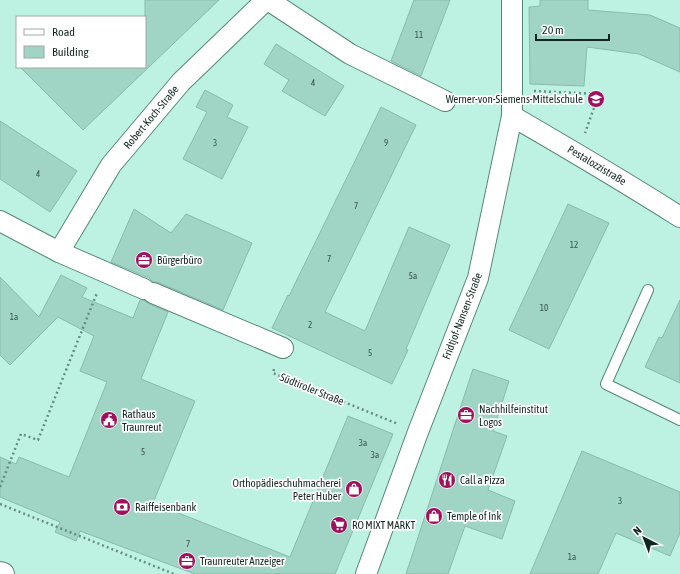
<svg xmlns="http://www.w3.org/2000/svg" width="680" height="574" viewBox="0 0 680 574" font-family="'Asap Condensed',sans-serif">
	<style>
		.building { fill: #a0d4c5; stroke: #87bbac }
		.lines { fill: none; stroke-linecap: round; stroke-linejoin: round }
		.lane-casing { stroke: #558779; stroke-width: 12 }
		.street-casing { stroke: #558779; stroke-width: 22 }
		.secondary-casing { stroke: #558779; stroke-width: 24 }
		.path { stroke: #688d83; stroke-width: 2.5; stroke-dasharray: 2 3; stroke-linecap: butt }
		.lane { stroke: #fff; stroke-width: 10 }
		.street { stroke: #fff; stroke-width: 20 }
		.secondary { stroke: #fff; stroke-width: 22 }
		.labels { text-anchor: middle; dominant-baseline: central; stroke-width: 3.5; stroke-linejoin: round; paint-order: stroke }
		.number-label { font-size: 9px; fill: #36524a }
		.poi-label { font-size: 11px; fill: #122621; stroke: #fff; text-anchor: start }
		.street-label { font-size: 11px; fill: #122621; stroke: #fff }
	</style>
	<rect width="100%" height="100%" fill="#bdf2e3"/>
	<!-- building -->
	<g class="building">
		<path d="M145,0H219L83,130L20,67H145Z"/>
		<path d="M414,0H450L421,76L391,61Z"/>
		<path d="M540,0H588V10L650,15L680,28V72L639,54L587,47L584,86L530,84L529,7L540,6Z"/>
		<path d="M276,44L344,86L325,116L282,91L289,80L264,64Z"/>
		<path d="M205,90L233,105L227,117L248,127L222,179L183,159L207,112L196,107Z"/>
		<path d="M381,107L416,125L325,312L365,331L409,227L450,245L406,349L408,350L392,384L272,328L288,295L289,296L355,161Z"/>
		<path d="M0,121L77,171L50,212L0,179Z"/>
		<path d="M568,204L609,223L549,349L509,330Z"/>
		<path d="M134,209L171,233L186,214L252,243L223,310L157,282H153L149,278L111,262Z"/>
		<path d="M61,275L87,288L82,297L133,318L140,300H144L149,304L168,312L141,379L195,401L153,503L290,557L348,416L393,434L335,574H195L80,531L76,541L55,532L60,522L0,497V457L16,464L19,457L69,477L107,382L80,371L94,336L58,317L10,365L0,355V277L39,317Z"/>
		<path d="M680,300V383L645,367L659,337L662,338Z"/>
		<path d="M473,369L509,381L493,431L507,436L488,490L515,501L502,539L465,526L448,574H406Z"/>
		<path d="M582,451L680,492V533L670,556L616,533L598,574H530Z"/>
	</g>
	<g class="lines">
		<!-- lane casing -->
		<g class="lane-casing">
			<path id="lane" d="M648,290L606,384L680,420"/>
		</g>
		<!-- street casing -->
		<g class="street-casing">
			<g id="street">
				<path d="M268,0L350,54L445,101"/>
				<path d="M512,116C569,149 625,182 680,217"/>
				<path d="M0,221L59,252L144,289"/>
				<path d="M59,252L111,165L181,82L266,0"/>
				<path d="M153,293L283,348"/>
				<path d="M366,574L418,432L478,278L512,116V0"/>
			</g>
		</g>
		<!-- secondary casing -->
		<g class="secondary-casing">
			<path id="secondary" d="M0,573L3,574"/>
		</g>
		<!-- path -->
		<g class="path">
			<path d="M534,91L599,94L585,133"/>
			<path d="M274,369L273,373L398,424"/>
			<path d="M0,487L21,434L38,440L97,293"/>
			<path d="M0,504L174,574"/>
		</g>
		<!-- lane -->
		<use href="#lane" class="lane"/>
		<!-- street -->
		<use href="#street" class="street"/>
		<!-- secondary -->
		<use href="#secondary" class="secondary"/>
	</g>
	<!-- icons -->
	<defs>
		<g id="school-disc" transform="scale(0.9)"><circle r="9.5" fill="#9e115d" stroke="#fff"/><path d="M0-5L7-2L0 1L-7-2ZM-4 1L0 2.5L4 1V4Q0 6-4 4Z" fill="#fff"/></g>
		<g id="office-disc" transform="scale(0.9)"><circle r="9.5" fill="#9e115d" stroke="#fff"/><path d="M-6-3h4V-5.5h4V-3h4V5H-6ZM-1-4.5V-3h2v-1.5ZM-6 0V1H6V0Z" fill="#fff"/></g>
		<g id="civic-disc" transform="scale(0.9)"><circle r="9.5" fill="#9e115d" stroke="#fff"/><path d="M-.6-6.5H3V-4.5H.6V-3L4-1V1h2V6H-6V1h2V-1L-.6-3ZM-1.2 2.5V6h2.4V2.5Z" fill="#fff"/></g>
		<g id="restaurant-disc" transform="scale(0.9)"><circle r="9.5" fill="#9e115d" stroke="#fff"/><path d="M-5-6h1v4h1v-4h1v4h1v-4h1v5L-1.5 .5V6h-2V.5L-5-1ZM5-6V6H3V1.5H1.5Q1.5-4 5-6Z" fill="#fff"/></g>
		<g id="shop-disc" transform="scale(0.9)"><circle r="9.5" fill="#9e115d" stroke="#fff"/><path d="M-5-2.5h2.3a2.7 3.5 0 0 1 5.4 0H5L5.5 6h-11ZM-1.5-2.5h3a1.5 2.3 0 0 0-3 0Z" fill="#fff"/></g>
		<g id="bank-disc" transform="scale(0.9)"><circle r="9.5" fill="#9e115d" stroke="#fff"/><path d="M-6-4H6V4H-6ZM0-2.3a2.3 2.3 0 1 0 0 4.6a2.3 2.3 0 1 0 0-4.6Z" fill="#fff"/></g>
		<g id="supermarket-disc" transform="scale(0.9)"><circle r="9.5" fill="#9e115d" stroke="#fff"/><path d="M-6-5.5h2.5l.6 2H6L4.5 2H-2.5L-4.4-4H-6ZM-1.5 3.2a1.3 1.3 0 1 0 .1 0ZM3 3.2a1.3 1.3 0 1 0 .1 0Z" fill="#fff"/></g>
	</defs>
	<g fill-rule="evenodd">
		<use href="#school-disc" x="596" y="99"/>
		<use href="#office-disc" x="144" y="260"/>
		<use href="#office-disc" x="466" y="415"/>
		<use href="#civic-disc" x="109" y="420"/>
		<use href="#restaurant-disc" x="447" y="480"/>
		<use href="#shop-disc" x="354" y="489"/>
		<use href="#bank-disc" x="122" y="507"/>
		<use href="#shop-disc" x="434" y="516"/>
		<use href="#supermarket-disc" x="339" y="525"/>
		<use href="#office-disc" x="187" y="561"/>
	</g>
	<g class="labels">
		<!-- number labels -->
		<g class="number-label">
			<text x="419" y="35">11</text>
			<text x="313" y="83">4</text>
			<text x="215" y="143">3</text>
			<text x="386" y="143">9</text>
			<text x="38" y="174">4</text>
			<text x="356" y="206">7</text>
			<text x="574" y="245">12</text>
			<text x="329" y="259">7</text>
			<text x="413" y="276">5a</text>
			<text x="544" y="308">10</text>
			<text x="14" y="317">1a</text>
			<text x="310" y="325">2</text>
			<text x="370" y="353">5</text>
			<text x="363" y="443">3a</text>
			<text x="143" y="452">5</text>
			<text x="375" y="455">3a</text>
			<text x="620" y="501">3</text>
			<text x="188" y="544">7</text>
			<text x="572" y="557">1a</text>
		</g>
		<!-- poi labels -->
		<g class="poi-label">
			<text x="583" y="99" text-anchor="end">Werner-von-Siemens-Mittelschule</text>
			<text x="157" y="260">Bürgerbüro</text>
			<text x="479" y="409">Nachhilfeinstitut<tspan x="479" dy="13">Logos</tspan></text>
			<text x="122" y="414">Rathaus<tspan x="122" dy="13">Traunreut</tspan></text>
			<text x="460" y="480">Call a Pizza</text>
			<text x="341" y="483" text-anchor="end">Orthopädieschuhmacherei<tspan x="341" dy="13">Peter Huber</tspan></text>
			<text x="135" y="507">Raiffeisenbank</text>
			<text x="447" y="516">Temple of Ink</text>
			<text x="352" y="525">RO MIXT MARKT</text>
			<text x="200" y="561">Traunreuter Anzeiger</text>
		</g>
		<!-- street labels -->
		<g class="street-label">
			<text transform="translate(151 117) rotate(-50)">Robert-Koch-Straße</text>
			<text transform="translate(597 165) rotate(31)">Pestalozzistraße</text>
			<text transform="translate(462 316) rotate(-69)">Fridtjof-Nansen-Straße</text>
			<text transform="translate(312 389) rotate(22)">Südtiroler Straße</text>
		</g>
	</g>
	<!-- legend -->
	<rect x="16" y="16" width="130" height="52" fill="#ffffff" stroke="#a0a8a6"/>
	<rect x="24" y="29" width="20" height="6" fill="#ffffff" stroke="#a0a8a6"/>
	<text x="52" y="36" font-size="12" fill="#122621">Road</text>
	<rect x="24" y="46" width="20" height="12" fill="#a0d4c5" stroke="#a0a8a6"/>
	<text x="52" y="56" font-size="12" fill="#122621">Building</text>
	<!-- north arrow -->
	<g transform="translate(644 538) rotate(318)" stroke="#ffffff" stroke-width="3" paint-order="stroke">
	<path d="M0-3L7 15L0 10L-7 15Z" fill="#122621"/>
	<text y="-6" font-size="11" font-weight="bold" text-anchor="middle" fill="#122621">N</text>
	</g>
	<!-- scale -->
	<path d="M536 34v6h73v-6" fill="none" stroke="#122621" stroke-width="2"/>
	<text x="542" y="34" font-size="12" fill="#122621" stroke="#ffffff" stroke-width="3" paint-order="stroke">20 m</text>
</svg>
